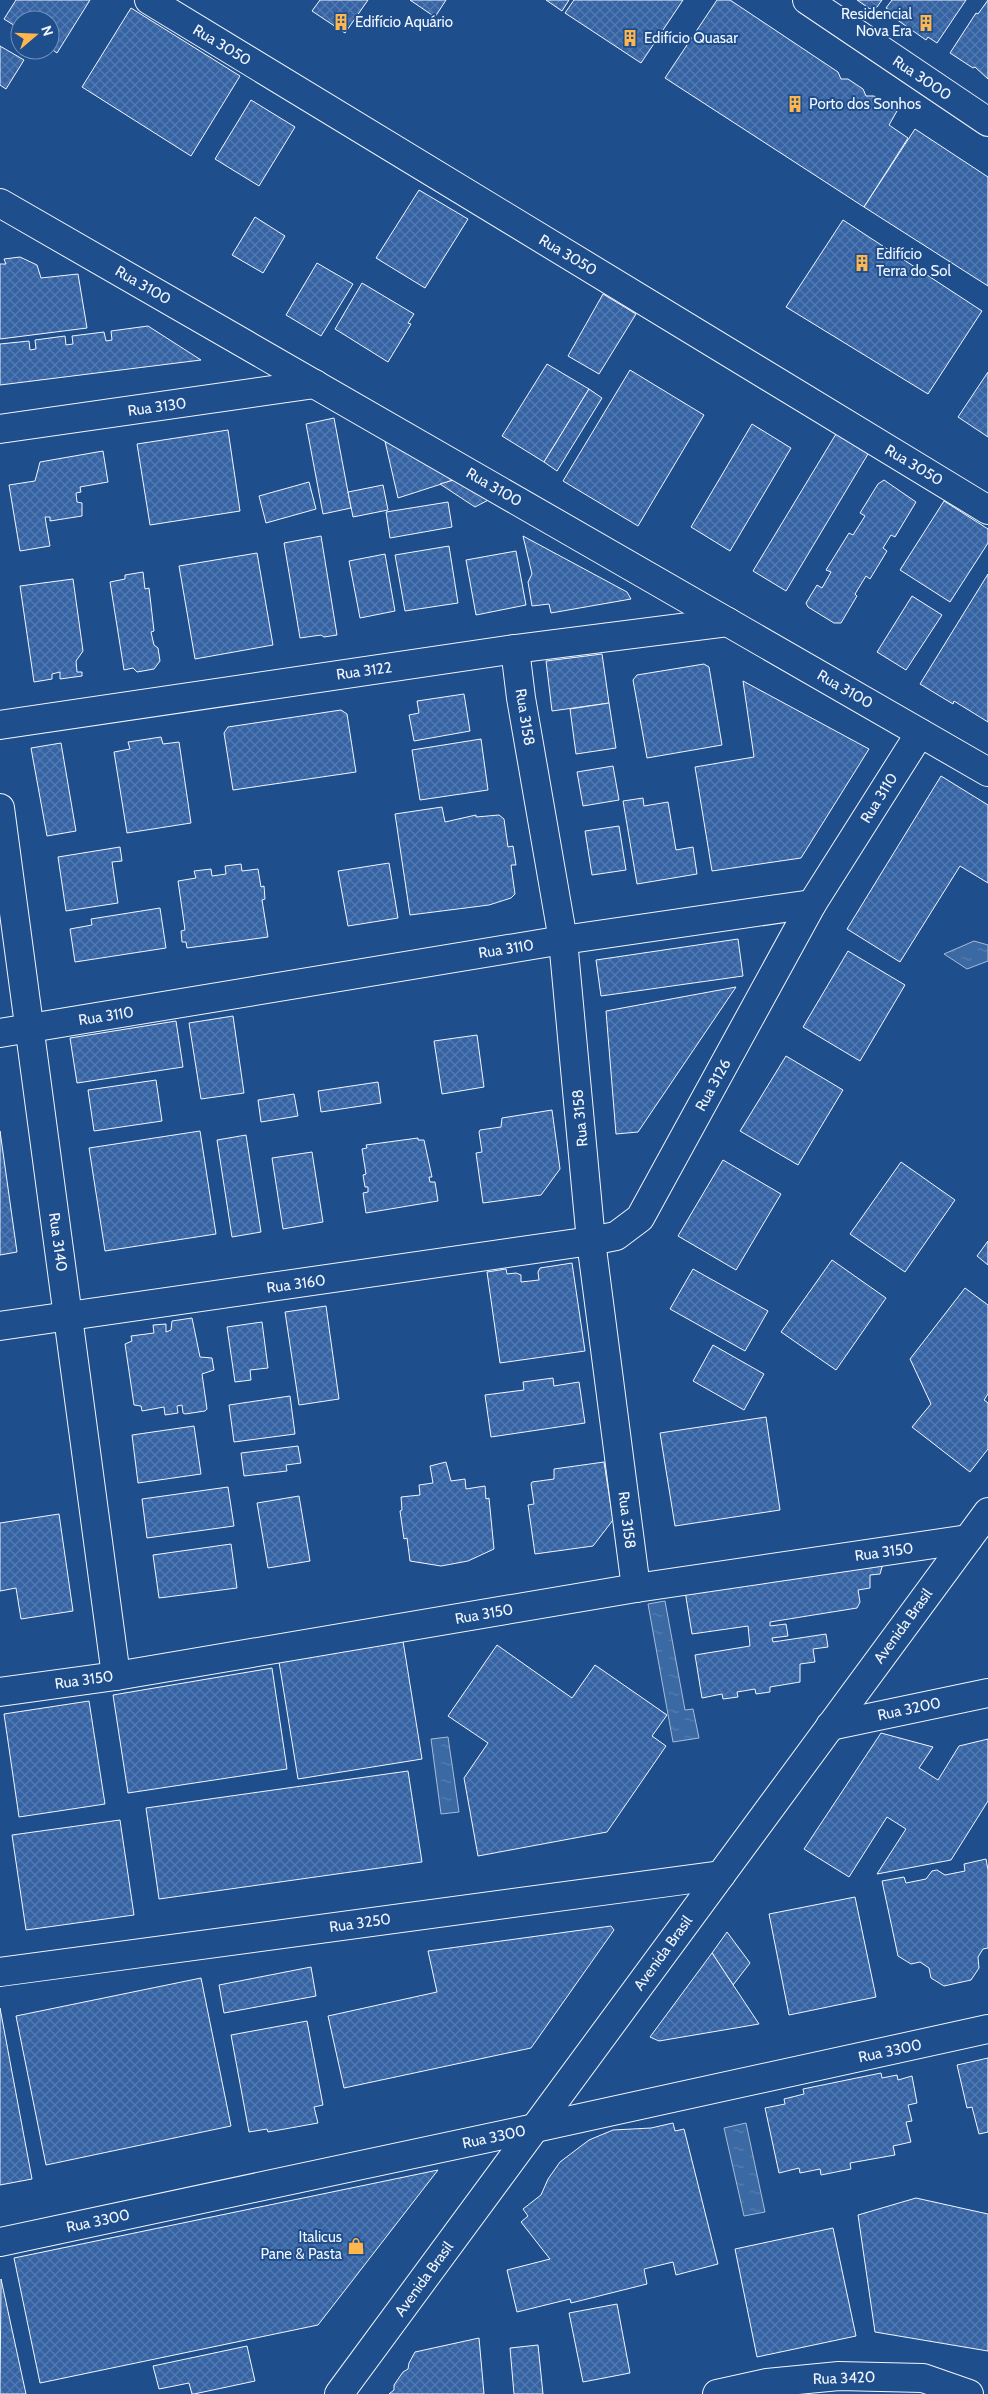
<svg xmlns="http://www.w3.org/2000/svg" width="988" height="2394" viewBox="0 0 988 2394" font-family="Cabin,sans-serif">
	<style>
		.water { fill: url(#water-ripples); stroke: #a8bbd7 }
		.building { fill: url(#building-cross-hatch); stroke: #f2f6ff }
		.lines { fill: none; stroke-linecap: round; stroke-linejoin: round }
		.minor-casing { stroke: #f2f6ff; stroke-width: 30 }
		.major-casing { stroke: #f2f6ff; stroke-width: 30 }
		.minor { stroke: #1f4e8c; stroke-width: 28 }
		.major { stroke: #1f4e8c; stroke-width: 28 }
		.labels { text-anchor: middle; dominant-baseline: central; stroke-width: 4; stroke-linejoin: round; paint-order: stroke }
		.poi-label { font-size: 15px; fill: #f2f6ff; stroke: #1f4e8c; text-anchor: start }
		.street-label { font-size: 15px; fill: #f2f6ff; stroke: #1f4e8c }
	</style>
	<defs>
		<pattern id="water-ripples" width="26" height="14" patternUnits="userSpaceOnUse" patternTransform="scale(1.25)"><rect width="26" height="14" fill="#3b69a3"/><path d="M2 4q2-2 4 0t4 0M15 11q2-2 4 0t4 0" fill="none" stroke="#587fb1"/></pattern>
		<pattern id="building-cross-hatch" width="8" height="8" patternUnits="userSpaceOnUse" patternTransform="scale(1.25)"><rect width="8" height="8" fill="#3563a3"/><path d="M0 0l8 8M0 8l8-8" fill="none" stroke="#537ab1"/></pattern>
	</defs>
	<rect width="100%" height="100%" fill="#1f4e8c"/>
	<!-- water -->
	<g class="water">
		<path d="M974,941L988,945V961L967,969L944,954Z"/>
		<path d="M665,1601L685,1710L693,1709L699,1738L673,1742L648,1604Z"/>
		<path d="M448,1737L459,1812L441,1814L431,1739Z"/>
		<path d="M746,2123L765,2212L744,2216L724,2128Z"/>
	</g>
	<!-- building -->
	<g class="building">
		<path d="M16,0H90L57,53L50,48V20H20V29L4,19Z"/>
		<path d="M320,0H368L345,33L312,11Z"/>
		<path d="M410,0H446L435,17Z"/>
		<path d="M546,0H569L562,11Z"/>
		<path d="M574,0H683L641,63L565,13Z"/>
		<path d="M717,0H730L838,72L841,79H848L863,89L866,96H874L897,111L889,125L908,138L864,207L665,78Z"/>
		<path d="M857,0H882L877,7L870,9Z"/>
		<path d="M892,0H966L937,43L928,37L926,40L893,17L895,14L886,8Z"/>
		<path d="M988,0V79L975,67L973,68L950,53L976,13L978,14Z"/>
		<path d="M131,8L240,76L191,156L82,87Z"/>
		<path d="M0,46L24,60L6,89L0,85Z"/>
		<path d="M251,100L295,127L259,186L215,159Z"/>
		<path d="M915,129L988,177V286L864,207Z"/>
		<path d="M419,190L468,219L425,288L376,258Z"/>
		<path d="M255,217L285,236L263,273L232,255Z"/>
		<path d="M843,220L982,311L928,394L786,307Z"/>
		<path d="M20,257L37,265L41,278L78,274L87,328L0,339V264H6L4,259Z"/>
		<path d="M317,263L353,284L321,336L286,315Z"/>
		<path d="M362,283L414,314L408,323L411,324L388,362L335,329Z"/>
		<path d="M603,294L636,314L599,374L568,356Z"/>
		<path d="M148,326L201,360L0,385V344L29,341L30,350L36,349L35,340L65,336L66,345L73,344L72,336L104,332L106,341L112,340L111,331Z"/>
		<path d="M547,364L589,389L544,462L502,436Z"/>
		<path d="M630,370L704,415L638,526L563,481Z"/>
		<path d="M988,372V437L958,417Z"/>
		<path d="M589,389L602,398L557,471L544,462Z"/>
		<path d="M334,418L351,508L323,514L306,424Z"/>
		<path d="M752,424L791,448L730,551L691,527Z"/>
		<path d="M839,429L871,449L786,591L753,571Z"/>
		<path d="M228,430L240,511L150,525L137,444Z"/>
		<path d="M384,437L460,478L398,498Z"/>
		<path d="M103,451L108,482L80,487L81,492L76,493L77,502L82,503V516L50,521V517H45L50,546L20,551L9,485L35,481L40,462Z"/>
		<path d="M460,478L494,497L475,507L440,484Z"/>
		<path d="M884,480L916,502L895,537L891,535L883,548L887,551L870,579L866,576L855,594L857,596L841,623H834L808,607L806,603L817,585L822,588L831,572L826,570L849,533L853,535L865,516L860,513L878,484Z"/>
		<path d="M309,482L316,509L266,523L259,496Z"/>
		<path d="M383,485L388,510L353,517L348,492Z"/>
		<path d="M944,501L988,529V543L950,602L900,570Z"/>
		<path d="M448,502L452,527L390,538L386,512Z"/>
		<path d="M321,536L337,635L324,637L321,635L300,638L284,543Z"/>
		<path d="M523,536L627,592L631,599L551,613L549,604L532,606L528,582L532,574Z"/>
		<path d="M449,546L458,603L405,611L395,555Z"/>
		<path d="M516,551L526,605L476,615L466,560Z"/>
		<path d="M257,553L273,645L195,659L179,566Z"/>
		<path d="M385,554L395,611L360,618L349,561Z"/>
		<path d="M143,572L145,589L149,588L154,631L151,632L154,645L158,648L160,661L154,669L137,672L133,668L124,670L110,582L125,579V575Z"/>
		<path d="M988,574V722L954,701L953,704L920,684Z"/>
		<path d="M73,579L83,651L76,661L77,672H82V676L60,679V672L52,674V679L34,682L20,586Z"/>
		<path d="M912,596L942,615L906,670L877,652Z"/>
		<path d="M602,654L609,703L552,711L546,661Z"/>
		<path d="M704,664L709,667L722,745L647,758L633,680L637,675Z"/>
		<path d="M743,681L869,749L801,858L712,871L695,767L754,757Z"/>
		<path d="M464,694L470,731L414,741L409,715L419,713L417,701Z"/>
		<path d="M609,703L616,748L576,754L570,709Z"/>
		<path d="M341,710L347,714L356,772L233,790L224,733L228,727Z"/>
		<path d="M161,737L163,744L179,742L191,823L127,833L114,752L130,749L128,742Z"/>
		<path d="M481,739L488,790L420,800L412,750Z"/>
		<path d="M61,743L76,831L47,836L31,748Z"/>
		<path d="M613,766L619,800L583,806L577,772Z"/>
		<path d="M941,776L988,805V883L960,866L900,962L847,929Z"/>
		<path d="M643,798L644,806L668,802L676,850L693,847L697,874L637,884L623,801Z"/>
		<path d="M442,807L445,822L476,815V817L499,815L504,819L508,847L513,846L516,865H511L515,894L511,898L489,905L410,915L395,814Z"/>
		<path d="M619,826L626,870L592,875L585,831Z"/>
		<path d="M120,847L122,861L112,862L118,903L66,911L58,857Z"/>
		<path d="M389,863L398,918L348,926L338,871Z"/>
		<path d="M241,864L242,871L258,869L261,887L264,886L265,899L262,900L268,937L187,948L186,942H182L181,931L185,930L178,881L196,878L194,871L211,869L212,876L226,874L225,866Z"/>
		<path d="M160,908L166,948L75,962L70,929L92,925L91,919Z"/>
		<path d="M738,939L743,976L601,996L596,960Z"/>
		<path d="M848,951L905,985L860,1061L803,1027Z"/>
		<path d="M736,987L638,1132L616,1134L606,1011Z"/>
		<path d="M233,1016L244,1093L201,1099L189,1023Z"/>
		<path d="M176,1021L183,1067L77,1083L70,1038Z"/>
		<path d="M477,1035L484,1087L442,1094L434,1041Z"/>
		<path d="M786,1056L843,1090L798,1165L740,1131Z"/>
		<path d="M156,1080L162,1121L94,1131L88,1090Z"/>
		<path d="M378,1082L381,1103L321,1112L318,1091Z"/>
		<path d="M294,1094L298,1116L261,1122L258,1100Z"/>
		<path d="M552,1110L560,1169L541,1195L483,1203L476,1153L482,1152L479,1132L480,1130L501,1127L502,1118Z"/>
		<path d="M0,1131L17,1252L0,1255Z"/>
		<path d="M200,1131L216,1234L105,1251L89,1148Z"/>
		<path d="M246,1135L261,1232L232,1237L217,1140Z"/>
		<path d="M418,1138V1140H424L432,1177H429L430,1182H435L438,1201L366,1213L363,1193L368,1192V1187H365L363,1175L366,1174L362,1149L367,1148L366,1145Z"/>
		<path d="M312,1152L323,1222L283,1229L272,1158Z"/>
		<path d="M723,1160L781,1194L736,1270L678,1236Z"/>
		<path d="M901,1162L955,1200L905,1272L850,1234Z"/>
		<path d="M988,1241V1265L977,1256Z"/>
		<path d="M832,1260L886,1298L836,1370L781,1332Z"/>
		<path d="M572,1263L585,1351L500,1363L487,1272L506,1269L507,1274L516,1273L521,1275V1282L539,1280L538,1272L540,1268Z"/>
		<path d="M693,1269L768,1311L745,1351L670,1309Z"/>
		<path d="M965,1288L988,1305V1394L984,1400L988,1403V1449L970,1472L912,1427L931,1404L910,1359Z"/>
		<path d="M326,1306L339,1399L299,1405L285,1312Z"/>
		<path d="M192,1318L200,1357L212,1358L214,1370L202,1374L207,1409L205,1411L185,1414L183,1413L182,1405L177,1406L178,1413L165,1415L164,1407L142,1411L141,1406L134,1405L125,1344L132,1341L131,1336L154,1333L153,1325L166,1324V1332L171,1330L172,1321Z"/>
		<path d="M262,1322L268,1368L250,1370L251,1380L235,1382L227,1327Z"/>
		<path d="M713,1345L764,1374L744,1410L693,1381Z"/>
		<path d="M553,1378L554,1386L579,1382L585,1423L491,1437L485,1395L524,1390L523,1382Z"/>
		<path d="M290,1396L295,1434L234,1442L229,1405Z"/>
		<path d="M766,1417L780,1510L675,1526L660,1433Z"/>
		<path d="M194,1426L201,1474L138,1483L132,1435Z"/>
		<path d="M298,1446L301,1463L286,1465L287,1471L244,1476L241,1453Z"/>
		<path d="M446,1462L451,1481L465,1479L466,1489L485,1486L486,1499L489,1498L494,1549L468,1561L441,1566L410,1561L407,1538L404,1539L400,1511L402,1510L401,1497L420,1495L419,1485L433,1483L430,1466Z"/>
		<path d="M604,1462L613,1520L593,1546L535,1554L528,1505L534,1504L531,1484L532,1482L554,1479V1469Z"/>
		<path d="M228,1487L234,1526L147,1538L142,1499Z"/>
		<path d="M299,1496L310,1561L268,1568L257,1503Z"/>
		<path d="M59,1514L73,1611L21,1619L16,1588L0,1591V1523Z"/>
		<path d="M231,1544L237,1588L159,1598L153,1555Z"/>
		<path d="M884,1560L880,1574L870,1575V1588L858,1590L860,1602L857,1608L770,1622V1626L786,1624L788,1636L772,1638L773,1642L826,1634L828,1647L813,1649L815,1662L800,1664V1682L770,1687V1692L756,1694L755,1689L737,1692L738,1697L723,1699L722,1694L702,1698L695,1655L750,1646L748,1626L692,1634L685,1591Z"/>
		<path d="M403,1641L422,1759L298,1779L279,1662Z"/>
		<path d="M497,1645L572,1698L595,1665L667,1715L652,1736L666,1746L607,1832L478,1856L464,1778L488,1743L448,1716Z"/>
		<path d="M272,1668L287,1769L128,1793L113,1695Z"/>
		<path d="M89,1701L105,1804L19,1817L4,1714Z"/>
		<path d="M881,1733L933,1747L919,1768L938,1780L959,1746L988,1739V1801L951,1860L877,1874L906,1829L887,1817L849,1877L804,1849Z"/>
		<path d="M408,1771L422,1862L159,1899L146,1808Z"/>
		<path d="M120,1820L134,1915L26,1930L12,1835Z"/>
		<path d="M986,1859L988,1870V1948L983,1949L978,1957L979,1968L971,1980L944,1986L931,1978L929,1968L920,1962L911,1964L898,1956L882,1881L904,1877L906,1883L926,1879L932,1871L937,1870L945,1875L965,1871L964,1864Z"/>
		<path d="M855,1897L876,1997L789,2015L769,1914Z"/>
		<path d="M611,1926L614,1930L531,2048L344,2088L328,2016L437,1992L428,1951Z"/>
		<path d="M727,1932L750,1963L733,1985L712,1953Z"/>
		<path d="M712,1953L759,2024L659,2041L650,2037Z"/>
		<path d="M311,1967L316,1996L224,2013L219,1985Z"/>
		<path d="M201,1978L231,2126L46,2165L16,2016Z"/>
		<path d="M0,2008L32,2179L0,2185Z"/>
		<path d="M307,2021L323,2105L314,2107L318,2123L268,2132L267,2129L249,2132L231,2035Z"/>
		<path d="M988,2058V2132L979,2134L972,2107L967,2108L957,2065Z"/>
		<path d="M881,2073L882,2078L897,2075L898,2080L912,2076L917,2103L908,2105L912,2121L906,2122L911,2142L893,2146L895,2155L850,2163L851,2169L821,2175L820,2169L800,2173L799,2168L779,2173L765,2108L785,2104L784,2099L804,2094L803,2089Z"/>
		<path d="M673,2123L675,2131L684,2129L718,2264L676,2275L673,2262L644,2269L647,2284L571,2303L570,2299L517,2312L507,2270L550,2259L521,2222L528,2216L523,2209L541,2195L548,2179L560,2162L589,2140L613,2130L651,2128Z"/>
		<path d="M438,2170L318,2325L40,2383L14,2258Z"/>
		<path d="M916,2198L988,2214V2351L875,2332L858,2215Z"/>
		<path d="M833,2228L856,2336L757,2357L735,2249Z"/>
		<path d="M1,2279L26,2394H0Z"/>
		<path d="M617,2304L630,2373L583,2382L569,2313Z"/>
		<path d="M479,2338L484,2394H389L394,2390V2385L403,2372L408,2369L409,2363L415,2352Z"/>
		<path d="M538,2345L543,2394H514L510,2348Z"/>
		<path d="M247,2346L255,2381L194,2394H192L189,2383L159,2389L153,2366Z"/>
	</g>
	<g class="lines">
		<!-- minor casing -->
		<g class="minor-casing">
			<g id="minor">
				<path d="M149,0L988,510"/>
				<path d="M0,203L988,772"/>
				<path d="M0,429L315,384"/>
				<path d="M515,649L521,698L563,940L591,1241L636,1588"/>
				<path d="M0,725L515,649L728,622"/>
				<path d="M0,808L116,1676"/>
				<path d="M0,1033L563,940L812,904"/>
				<path d="M0,1326L591,1241L616,1236L640,1218L812,904L920,733"/>
				<path d="M0,1692L116,1676L636,1588L968,1539"/>
				<path d="M830,1726L988,1693"/>
				<path d="M0,1972L721,1875"/>
				<path d="M535,2128L988,2029"/>
				<path d="M717,2394L767,2383L839,2376L923,2378L969,2394"/>
			</g>
		</g>
		<!-- major casing -->
		<g class="major-casing">
			<g id="major">
				<path d="M807,0L988,122"/>
				<path d="M0,2242L535,2128"/>
				<path d="M339,2394L988,1512"/>
			</g>
		</g>
		<!-- minor -->
		<use href="#minor" class="minor"/>
		<!-- major -->
		<use href="#major" class="major"/>
	</g>
	<!-- icons -->
	<defs>
		<g id="building-bare" transform="scale(1.35)"><path d="M-4-6H4V6H1V3H-1V6H-4ZM-2.5-4.3h1.7v1.8h-1.7ZM.8-4.3h1.7v1.8H.8ZM-2.5-1h1.7V.8h-1.7ZM.8-1h1.7V.8H.8Z" fill="#ffb74d" stroke="#1f4e8c" stroke-width="2.5" paint-order="stroke"/></g>
		<g id="shop-bare" transform="scale(1.35)"><path d="M-5-2.5h2.3a2.7 3.5 0 0 1 5.4 0H5L5.5 6h-11ZM-1.5-2.5h3a1.5 2.3 0 0 0-3 0Z" fill="#ffb74d" stroke="#1f4e8c" stroke-width="2.5" paint-order="stroke"/></g>
	</defs>
	<g fill-rule="evenodd">
		<use href="#building-bare" x="341" y="22"/>
		<use href="#building-bare" x="926" y="23"/>
		<use href="#building-bare" x="630" y="38"/>
		<use href="#building-bare" x="795" y="104"/>
		<use href="#building-bare" x="862" y="263"/>
		<use href="#shop-bare" x="356" y="2246"/>
	</g>
	<g class="labels">
		<!-- poi labels -->
		<g class="poi-label">
			<text x="912" y="14" text-anchor="end">Residencial<tspan x="912" dy="17">Nova Era</tspan></text>
			<text x="355" y="22">Edifício Aquário</text>
			<text x="644" y="38">Edifício Quasar</text>
			<text x="809" y="104">Porto dos Sonhos</text>
			<text x="876" y="254">Edifício<tspan x="876" dy="17">Terra do Sol</tspan></text>
			<text x="342" y="2237" text-anchor="end">Italicus<tspan x="342" dy="17">Pane &amp; Pasta</tspan></text>
		</g>
		<!-- street labels -->
		<g class="street-label">
			<text transform="translate(222 45) rotate(31)">Rua 3050</text>
			<text transform="translate(922 78) rotate(34)">Rua 3000</text>
			<text transform="translate(568 255) rotate(31)">Rua 3050</text>
			<text transform="translate(143 285) rotate(30)">Rua 3100</text>
			<text transform="translate(157 407) rotate(-8)">Rua 3130</text>
			<text transform="translate(914 465) rotate(31)">Rua 3050</text>
			<text transform="translate(494 487) rotate(30)">Rua 3100</text>
			<text transform="translate(364 671) rotate(-8)">Rua 3122</text>
			<text transform="translate(845 689) rotate(30)">Rua 3100</text>
			<text transform="translate(525 717) rotate(81)">Rua 3158</text>
			<text transform="translate(879 798) rotate(-58)">Rua 3110</text>
			<text transform="translate(506 949) rotate(-9)">Rua 3110</text>
			<text transform="translate(106 1016) rotate(-9)">Rua 3110</text>
			<text transform="translate(713 1085) rotate(-61)">Rua 3126</text>
			<text transform="translate(580 1118) rotate(-95)">Rua 3158</text>
			<text transform="translate(58 1242) rotate(82)">Rua 3140</text>
			<text transform="translate(296 1284) rotate(-8)">Rua 3160</text>
			<text transform="translate(627 1520) rotate(83)">Rua 3158</text>
			<text transform="translate(884 1552) rotate(-8)">Rua 3150</text>
			<text transform="translate(484 1614) rotate(-10)">Rua 3150</text>
			<text transform="translate(903 1626) rotate(-54)">Avenida Brasil</text>
			<text transform="translate(84 1680) rotate(-8)">Rua 3150</text>
			<text transform="translate(909 1709) rotate(-12)">Rua 3200</text>
			<text transform="translate(360 1923) rotate(-8)">Rua 3250</text>
			<text transform="translate(663 1953) rotate(-54)">Avenida Brasil</text>
			<text transform="translate(890 2051) rotate(-12)">Rua 3300</text>
			<text transform="translate(494 2137) rotate(-12)">Rua 3300</text>
			<text transform="translate(98 2221) rotate(-12)">Rua 3300</text>
			<text transform="translate(424 2279) rotate(-54)">Avenida Brasil</text>
			<text transform="translate(844 2378) rotate(-2)">Rua 3420</text>
		</g>
	</g>
	<!-- north arrow -->
	<g transform="translate(35 35) rotate(71)"><circle r="24" fill="#1f4e8c" stroke="#7391ba"/>
	<path d="M0-4L9 19L0 12L-9 19Z" fill="#ffb74d"/>
	<text y="-8" font-size="14" font-weight="bold" text-anchor="middle" fill="#f2f6ff">N</text>
	</g>
</svg>
